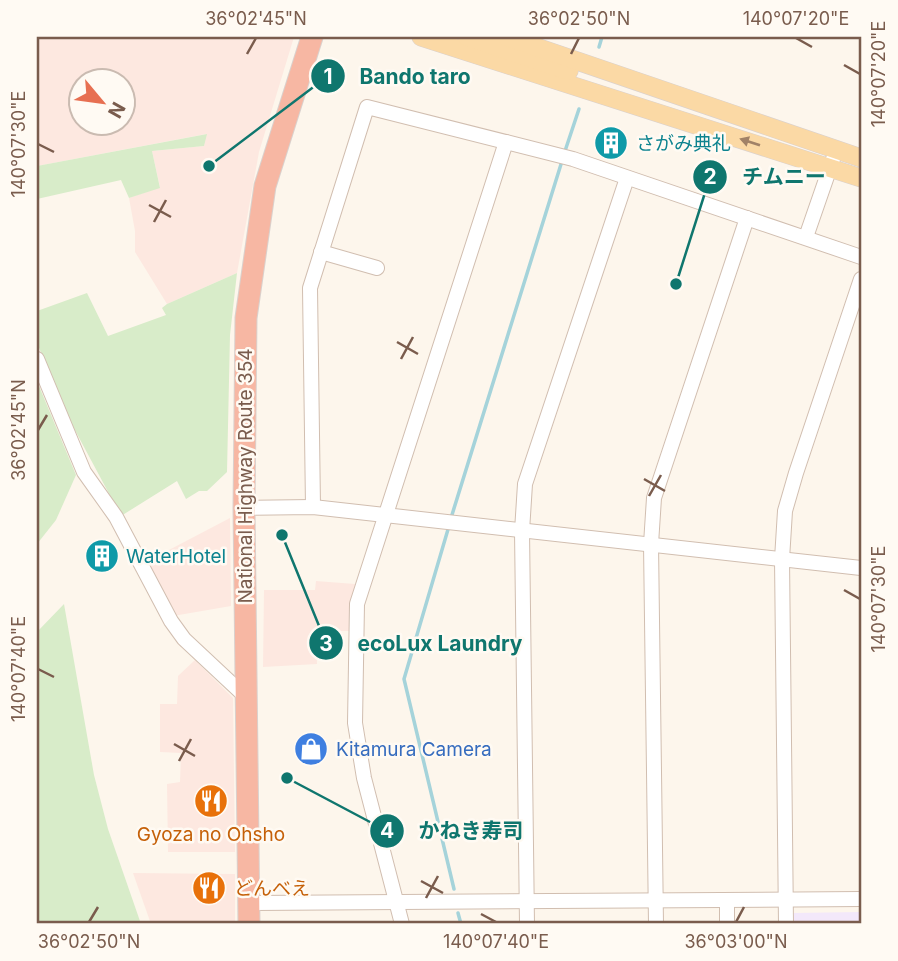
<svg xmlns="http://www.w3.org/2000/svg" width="898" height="961" viewBox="0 0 898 961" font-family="Inter,'Noto Sans JP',sans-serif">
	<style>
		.commercial { fill: #fde8e0; fill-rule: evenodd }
		.education { fill: #f3e8fa }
		.green { fill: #d8ecc9 }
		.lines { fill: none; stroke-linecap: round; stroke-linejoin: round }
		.stream { stroke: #a5d3da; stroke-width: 3.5 }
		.minor-casing { stroke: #d1beb0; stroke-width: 16 }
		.major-casing { stroke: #dad1cd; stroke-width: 19 }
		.highway-casing { stroke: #dad1cd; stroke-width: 23 }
		.minor { stroke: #fff; stroke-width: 14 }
		.major { stroke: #fbd9a5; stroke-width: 18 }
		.highway { stroke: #f7b7a3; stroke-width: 21 }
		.oneway { fill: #a18267 }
		.ticks { fill: none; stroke: #7a5c4d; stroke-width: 2.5 }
		.labels { text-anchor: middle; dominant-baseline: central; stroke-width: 5; stroke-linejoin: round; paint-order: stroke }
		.culture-label { font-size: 19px; fill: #0d838f; stroke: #fffaf3; text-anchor: start }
		.street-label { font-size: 19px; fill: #7a5c4d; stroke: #fffaf3 }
		.shop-label { font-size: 19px; fill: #366cbe; stroke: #fffaf3; text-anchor: start }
		.food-label { font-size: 19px; fill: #c56008; stroke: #fffaf3 }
		.leader { fill: none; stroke: #0f766e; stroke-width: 2.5 }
		.callout-dot { fill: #0f766e; stroke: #fffaf3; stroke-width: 2.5 }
		.mark-label { font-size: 21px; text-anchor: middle; font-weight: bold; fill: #fff }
		.callout-label { font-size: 21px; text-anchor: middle; font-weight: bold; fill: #0f766e; stroke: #fffaf3; stroke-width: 5; stroke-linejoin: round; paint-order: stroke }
		.neatline { fill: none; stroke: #7a5c4d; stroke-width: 2.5 }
		.ticks-label { font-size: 18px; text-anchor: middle; fill: #7a5c4d }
	</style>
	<rect width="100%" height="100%" fill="#fdf6ec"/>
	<!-- commercial -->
	<g class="commercial">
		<path d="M37,37H294L259,152L237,273L167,304L135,252V231L129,198L160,187L152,151L204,146L206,134L37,166ZM80,80H122V122H80Z"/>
		<path d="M230,518L231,606L173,616L146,562Z"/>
		<path d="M316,581L355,584L349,631H316L317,664L263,667L264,590H315Z"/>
		<path d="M195,660L233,698L235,852H168L167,784L180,782L181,753L160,752V704H177L178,676Z"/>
		<path d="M133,873L235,874V924H151Z"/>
	</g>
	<!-- education -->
	<path class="education" d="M861,912V924H793V913Z"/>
	<!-- green -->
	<g class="green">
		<path d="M207,134L204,146L152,151L160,188L129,198L121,180L37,199V166Z"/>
		<path d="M237,273L230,335L227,472L207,491H199L186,499L177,481L121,516L69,419L37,343V311L87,293L108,336L166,315L162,308L167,304Z"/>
		<path d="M39,386L76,475L56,520L37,544V387Z"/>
		<path d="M64,604L94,775L108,829L141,924H37V632Z"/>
	</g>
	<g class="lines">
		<!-- stream -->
		<g class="stream">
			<path d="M599,47L602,37"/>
			<path d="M564,154L579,109"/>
			<path d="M451,518L562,161"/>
			<path d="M449,526L404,679L454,889"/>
			<path d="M458,913L461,924"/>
		</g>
		<!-- minor casing -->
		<g class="minor-casing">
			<g id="minor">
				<path d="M806,237L833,159"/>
				<path d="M321,252L377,268"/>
				<path d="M37,359L84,472L116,517L171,621L184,639L246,697"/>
				<path d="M313,507L310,288L367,107L573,159L861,257"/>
				<path d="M244,508L313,507L861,568"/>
				<path d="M727,900V924"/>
				<path d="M249,903L861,899"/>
				<path d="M402,924L364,778L355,723L357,604L506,142"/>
				<path d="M527,924L522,531L525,484L627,178"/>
				<path d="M656,924L651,544L654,498L747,218"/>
				<path d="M786,924L782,559L785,511L796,473L861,279"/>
			</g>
		</g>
		<!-- major casing -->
		<g class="major-casing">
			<g id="major">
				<path d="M421,37L861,178"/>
				<path d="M467,37L569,71"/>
				<path d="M507,37L861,158"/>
			</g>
		</g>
		<!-- highway casing -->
		<g class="highway-casing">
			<path id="highway" d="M249,924L244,508L246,318L265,186L312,37"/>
		</g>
		<!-- minor -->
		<use href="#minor" class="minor"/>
		<!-- major -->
		<use href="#major" class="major"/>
		<!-- highway -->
		<use href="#highway" class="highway"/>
	</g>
	<!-- one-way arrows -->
	<defs><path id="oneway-solid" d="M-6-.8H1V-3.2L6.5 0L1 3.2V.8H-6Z" transform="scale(1.75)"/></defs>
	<use class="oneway" href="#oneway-solid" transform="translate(750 142) rotate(-162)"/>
	<!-- ticks -->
	<path class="ticks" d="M796,38L812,47M247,54L256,38M571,54L579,38M844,65L860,74M38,144L54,152M149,205L171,217M154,222L166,200M397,342L418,354M401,359L413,337M38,430L47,415M644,479L665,491M649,496L661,475M844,590L860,599M38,669L54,677M174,744L195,756M179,761L191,739M421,881L443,893M426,898L438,876M481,914L496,922M89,922L98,907M736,922L744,907"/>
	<!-- icons -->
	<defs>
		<g id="building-disc" transform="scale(1.75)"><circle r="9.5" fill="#0f9aa8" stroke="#fffaf3"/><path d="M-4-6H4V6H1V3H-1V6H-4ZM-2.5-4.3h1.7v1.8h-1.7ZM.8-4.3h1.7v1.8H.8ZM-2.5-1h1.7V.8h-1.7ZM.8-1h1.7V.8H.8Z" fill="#fff"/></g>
		<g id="shop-disc" transform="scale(1.75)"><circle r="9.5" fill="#3f7fe0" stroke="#fffaf3"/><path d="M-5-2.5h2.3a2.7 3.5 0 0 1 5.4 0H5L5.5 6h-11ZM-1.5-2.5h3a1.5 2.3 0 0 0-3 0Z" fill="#fff"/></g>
		<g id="restaurant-disc" transform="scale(1.75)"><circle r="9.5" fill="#e8710a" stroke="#fffaf3"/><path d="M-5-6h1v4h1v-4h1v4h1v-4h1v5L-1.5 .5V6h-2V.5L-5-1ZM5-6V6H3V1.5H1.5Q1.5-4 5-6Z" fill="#fff"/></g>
	</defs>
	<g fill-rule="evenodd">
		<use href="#building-disc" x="611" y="143"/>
		<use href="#building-disc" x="102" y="556"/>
		<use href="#shop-disc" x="311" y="749"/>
		<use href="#restaurant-disc" x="211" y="801"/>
		<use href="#restaurant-disc" x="209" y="888"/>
	</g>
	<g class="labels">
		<!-- culture labels -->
		<g class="culture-label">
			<text x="636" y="143">さがみ典礼</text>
			<text x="126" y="556">WaterHotel</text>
		</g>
		<!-- street labels -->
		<g class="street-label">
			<text transform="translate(245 476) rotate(-90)">National Highway Route 354</text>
		</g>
		<!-- shop labels -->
		<g class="shop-label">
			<text x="336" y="749">Kitamura Camera</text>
		</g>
		<!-- food labels -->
		<g class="food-label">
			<text x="211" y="834">Gyoza no Ohsho</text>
			<text x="234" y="888" text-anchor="start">どんべえ</text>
		</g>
	</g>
	<!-- callouts -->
	<path class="leader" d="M209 166L328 76M676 284L710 177M282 535L326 643M287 778L387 831"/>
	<g class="callout-dot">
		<circle cx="209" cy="166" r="7"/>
		<circle cx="676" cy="284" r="7"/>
		<circle cx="282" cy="535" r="7"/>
		<circle cx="287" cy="778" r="7"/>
		<circle cx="328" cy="76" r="18"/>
		<circle cx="710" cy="177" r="18"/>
		<circle cx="326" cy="643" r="18"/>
		<circle cx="387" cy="831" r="18"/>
	</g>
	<g class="mark-label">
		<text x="328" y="84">1</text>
		<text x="710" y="184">2</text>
		<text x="326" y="651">3</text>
		<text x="387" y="838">4</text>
	</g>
	<g class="callout-label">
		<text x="415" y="84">Bando taro</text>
		<text x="784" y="184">チムニー</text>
		<text x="440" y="651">ecoLux Laundry</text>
		<text x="471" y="838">かねき寿司</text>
	</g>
	<!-- border -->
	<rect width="898" height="961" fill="none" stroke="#fffaf3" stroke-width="77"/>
	<!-- north arrow -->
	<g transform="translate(102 102) rotate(119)"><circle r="33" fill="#fffaf3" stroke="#cabbb1" stroke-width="2"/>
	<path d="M0-5L12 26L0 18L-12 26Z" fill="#e76f51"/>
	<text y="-10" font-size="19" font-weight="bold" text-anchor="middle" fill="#7a5c4d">N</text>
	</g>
	<rect x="38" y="38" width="822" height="884" class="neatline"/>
	<g class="ticks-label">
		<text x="256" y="25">36°02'45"N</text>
		<text x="579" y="25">36°02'50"N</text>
		<text x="796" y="25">140°07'20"E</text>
		<text transform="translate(879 74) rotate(-90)" y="6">140°07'20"E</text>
		<text transform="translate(19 144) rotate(-90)" y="6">140°07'30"E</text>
		<text transform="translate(19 430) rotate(-90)" y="6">36°02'45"N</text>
		<text transform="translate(879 599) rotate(-90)" y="6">140°07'30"E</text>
		<text transform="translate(19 669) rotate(-90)" y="6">140°07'40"E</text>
		<text x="89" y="948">36°02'50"N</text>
		<text x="496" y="948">140°07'40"E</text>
		<text x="736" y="948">36°03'00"N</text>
	</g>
</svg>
